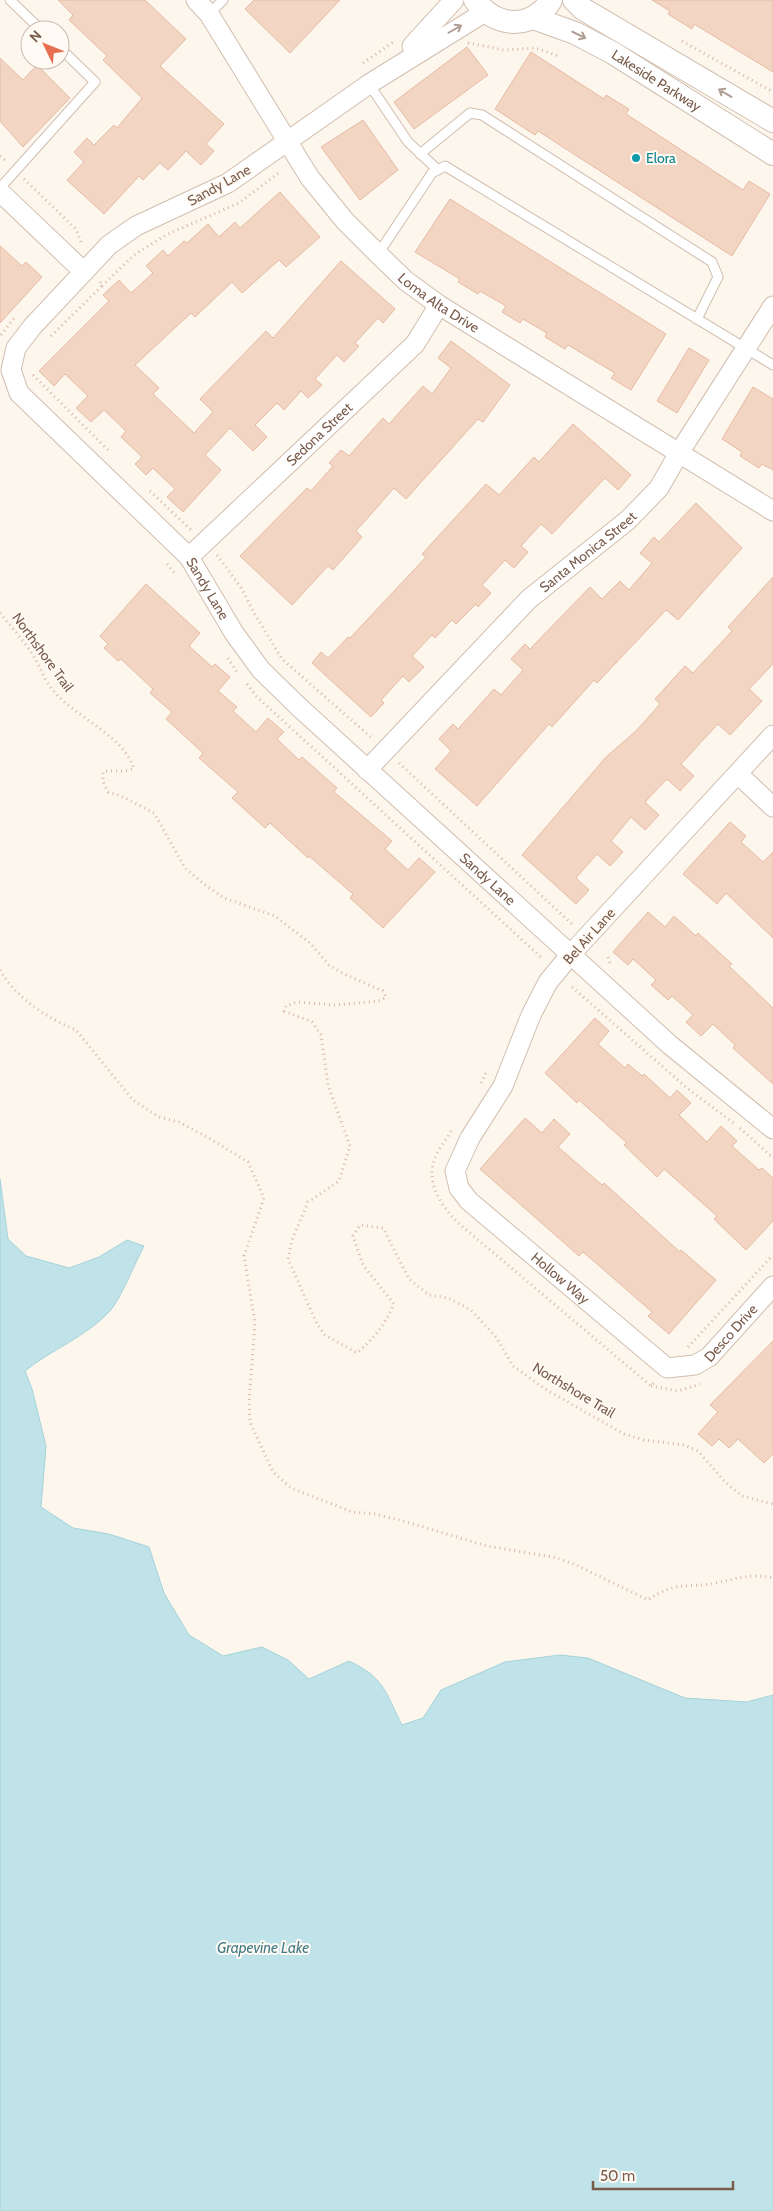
<svg xmlns="http://www.w3.org/2000/svg" width="773" height="2211" viewBox="0 0 773 2211" font-family="Cabin,sans-serif">
	<style>
		.water { fill: #bfe3e8; stroke: #a5d3da }
		.building { fill: #f3d5c3; stroke: #e6bba3 }
		.lines { fill: none; stroke-linecap: round; stroke-linejoin: round }
		.service-casing { stroke: #d1beb0; stroke-width: 11 }
		.minor-casing { stroke: #d1beb0; stroke-width: 21 }
		.tertiary-casing { stroke: #d1beb0; stroke-width: 24 }
		.path { stroke: #d9b8a5; stroke-width: 3; stroke-dasharray: 1 4; stroke-linecap: butt }
		.service { stroke: #fff; stroke-width: 9 }
		.minor { stroke: #fff; stroke-width: 19 }
		.tertiary { stroke: #fff; stroke-width: 22 }
		.oneway { stroke: #af9d94 }
		.culture-dot { fill: #0f9aa8; stroke: #fffaf3; stroke-width: 2 }
		.labels { text-anchor: middle; dominant-baseline: central; stroke-width: 4; stroke-linejoin: round; paint-order: stroke }
		.street-label { font-size: 14px; fill: #7a5c4d; stroke: #fffaf3 }
		.culture-label { font-size: 14px; fill: #0d838f; stroke: #fffaf3; text-anchor: start }
		.water-label { font-size: 15px; font-style: italic; fill: #437c86; stroke: #fffaf3 }
	</style>
	<rect width="100%" height="100%" fill="#fdf6ec"/>
	<!-- water -->
	<path class="water" d="M0,1179L8,1239L26,1256L69,1268L99,1257L127,1240L144,1246C136,1261 120,1300 110,1311C86,1337 52,1349 25,1371L32,1389L46,1446L41,1507L73,1528L109,1534L149,1547L164,1593L189,1635L223,1656L262,1647L288,1660L309,1679L349,1661C385,1678 385,1692 402,1725L423,1718L441,1690L505,1662L560,1655L588,1658L685,1698L747,1702L773,1695V2211H0Z"/>
	<!-- building -->
	<g class="building">
		<path d="M58,0H145L186,39L160,66L224,124L206,144L214,151L201,165L186,151L168,170L160,163L143,180L139,176L104,214L67,180L84,162L74,152L87,138L94,145L114,125L117,128L142,98L103,60L107,56L69,20L73,15Z"/>
		<path d="M254,0H340L290,53L245,9Z"/>
		<path d="M652,0H773V72L694,24L692,29L668,14L670,11Z"/>
		<path d="M467,47L488,75L414,129L394,102Z"/>
		<path d="M531,52L604,99L606,95L629,109L626,114L743,190L749,181L770,194L732,256L538,131L535,135L495,109Z"/>
		<path d="M0,58L23,80L37,65L70,98L23,147L0,121Z"/>
		<path d="M363,120L398,170L360,200L321,147Z"/>
		<path d="M280,192L320,237L286,267L279,260L242,293L232,282L195,317L191,313L135,365L159,388L153,394L194,433L213,412L200,399L266,331L273,338L341,261L395,309L383,323L378,318L355,343L359,346L344,362L337,355L315,379L322,385L308,398L301,391L284,410L277,403L255,425L267,437L253,451L230,428L205,455L221,470L183,512L167,497L175,489L153,468L146,475L135,464L142,457L121,437L126,431L104,410L91,422L76,408L88,396L65,374L54,386L39,371L109,301L103,295L119,280L131,293L153,273L146,266L163,250L168,256L184,241L187,243L208,224L219,237L235,222L240,228Z"/>
		<path d="M450,199L666,334L631,390L611,378L615,373L568,345L565,349L545,337L547,333L523,319L520,323L502,312L506,306L480,291L478,294L458,282L460,279L415,252Z"/>
		<path d="M0,246L22,266L26,262L42,277L0,323Z"/>
		<path d="M451,341L510,385L483,422L478,419L406,499L394,488L356,531L362,537L333,570L328,566L292,605L240,556L307,488L311,491L333,466L329,463L341,450L349,456L383,418L389,424L423,386L432,394L451,368L438,358Z"/>
		<path d="M689,348L709,360L677,413L657,401Z"/>
		<path d="M753,387L773,399V470L762,464L759,468L740,456L742,452L722,439Z"/>
		<path d="M573,424L631,475L618,490L605,478L552,534L541,524L521,546L528,552L514,568L505,560L482,585L491,593L478,607L476,604L456,624L452,620L435,638L432,635L412,656L424,667L409,682L403,676L381,700L384,703L371,717L312,663L321,652L328,658L348,637L350,638L426,557L422,554L486,484L499,495L534,457L539,462Z"/>
		<path d="M696,503L742,548L678,620L666,610L597,683L594,680L552,727L549,724L477,806L435,769L451,751L439,739L453,724L458,729L494,689L501,695L523,670L511,659L525,644L530,649L590,587L602,599L620,581L629,590L652,563L640,553L654,537L659,542Z"/>
		<path d="M773,577V664L749,689L762,701L730,735L718,724L702,741L681,764L694,776L680,791L667,779L645,802L659,815L645,830L631,817L611,841L623,852L610,866L597,854L576,878L589,890L576,904L522,855L606,757L636,731L660,704L655,699L685,666L693,673L732,631L728,627Z"/>
		<path d="M146,584L200,633L189,646L212,667L215,664L230,677L218,691L237,707L233,711L256,732L268,718L284,732L277,739L299,760L302,757L337,788L334,792L392,841L385,849L408,870L419,858L435,872L383,928L350,898L353,894L309,856L308,858L270,823L265,828L232,798L238,792L199,758L203,753L166,719L172,712L150,693L153,689L121,659L118,661L104,648L108,644L100,636Z"/>
		<path d="M730,822L746,836L741,842L763,862L773,852V938L726,893L717,904L683,874Z"/>
		<path d="M648,912L665,927L674,916L696,936L698,933L732,964L729,966L773,1008V1084L733,1048L735,1045L713,1024L701,1036L686,1022L693,1015L672,996L668,1000L651,985L656,980L633,959L628,965L613,952Z"/>
		<path d="M595,1018L609,1031L598,1044L625,1068L628,1064L642,1076L644,1074L670,1098L677,1090L691,1103L679,1115L707,1142L721,1126L737,1141L732,1146L759,1170L762,1168L773,1178V1221L746,1250L714,1219L717,1216L664,1169L657,1177L624,1145L627,1143L579,1100L577,1103L545,1073Z"/>
		<path d="M525,1118L542,1133L554,1119L570,1134L558,1147L602,1185L604,1183L680,1252L681,1250L716,1280L669,1334L648,1316L652,1312L596,1263L583,1252L579,1256L480,1169Z"/>
		<path d="M773,1341V1454L764,1463L738,1439L729,1448L719,1439L712,1446L698,1434L718,1412L710,1405Z"/>
	</g>
	<g class="lines">
		<!-- service casing -->
		<g class="service-casing">
			<g id="service">
				<path d="M10,0L41,30"/>
				<path d="M209,14L223,0"/>
				<path d="M369,84L408,142L438,170"/>
				<path d="M420,154L470,113L482,115L712,262L718,277L697,319"/>
				<path d="M0,188L95,82L60,48"/>
				<path d="M378,254L432,173L445,166L773,365"/>
			</g>
		</g>
		<!-- minor casing -->
		<g class="minor-casing">
			<g id="minor">
				<path id="s1" d="M196,0L209,14L310,178L345,221L378,254L406,281L439,305L773,511"/>
				<path id="s2" d="M485,12L369,84L228,183L136,226L109,245L32,327L16,348L11,370L19,393L189,557L234,633L261,670L299,707L670,1045L773,1129"/>
				<path d="M412,46L454,0"/>
				<path d="M0,192L84,272"/>
				<path id="s3" d="M189,557L415,344L439,305"/>
				<path id="s4" d="M773,735L571,954L548,982L531,1015L503,1086L470,1138L455,1171L459,1188L469,1201L667,1368L695,1365L709,1357L773,1286"/>
				<path id="s5" d="M367,770L529,599L628,520L659,488L679,453L773,306"/>
				<path d="M738,774L773,807"/>
			</g>
		</g>
		<!-- tertiary casing -->
		<g class="tertiary-casing">
			<g id="tertiary">
				<path d="M475,0C491,22 519,30 541,12C545,8 549,5 551,0"/>
				<path d="M574,0L583,9L773,121"/>
				<path id="s6" d="M533,18L575,33L613,53L773,154"/>
			</g>
		</g>
		<!-- path -->
		<g class="path">
			<path d="M682,41L773,92"/>
			<path d="M468,43L504,50L535,48L559,56"/>
			<path d="M363,63L395,41"/>
			<path d="M0,156L7,162"/>
			<path d="M24,179L76,229L81,242"/>
			<path d="M102,286L134,255L166,235L239,203L280,172"/>
			<path d="M1,335L14,318"/>
			<path d="M51,336L102,286L100,282"/>
			<path d="M33,375L108,450"/>
			<path d="M150,491L191,530"/>
			<path d="M217,555L242,589L254,613L282,659L373,739"/>
			<path d="M167,564L176,575"/>
			<path d="M0,613C10,626 22,638 31,652C39,664 43,678 52,689C76,719 119,731 134,768C124,774 113,769 103,772V782L108,792L121,796L154,813L185,868L204,884L224,898L275,916L310,943L329,965L344,974L383,991L386,997L380,1001L334,1005L297,1002L286,1006L284,1011L312,1022L321,1035L328,1085L350,1146L339,1181L308,1202L292,1240L288,1259L317,1324L325,1335L357,1353C374,1338 385,1325 394,1304L363,1265L353,1236L360,1225L383,1228L409,1279L429,1295L448,1298L471,1310L496,1337L513,1366L545,1389L624,1434L644,1440L684,1445L698,1451L725,1482L742,1496L773,1504"/>
			<path d="M228,658L238,674"/>
			<path d="M247,684L256,696L543,959"/>
			<path d="M399,763L574,926"/>
			<path d="M608,957L611,966"/>
			<path d="M0,970C16,998 47,1018 76,1030L133,1100L159,1117L179,1122L209,1138L248,1162L264,1198L244,1256L255,1323L249,1402L250,1422L273,1472L291,1488L352,1512L375,1514L403,1521L487,1546L553,1557L574,1564L648,1600C676,1580 687,1589 715,1583C736,1579 751,1573 773,1578"/>
			<path d="M572,987L688,1089L735,1124"/>
			<path d="M481,1083L487,1071"/>
			<path d="M740,1128L773,1158"/>
			<path d="M451,1131C446,1140 438,1149 435,1158C425,1182 441,1205 457,1222L651,1386L655,1382"/>
			<path d="M688,1347L773,1255"/>
			<path d="M651,1386L678,1391L700,1384"/>
		</g>
		<!-- service -->
		<use href="#service" class="service"/>
		<!-- minor -->
		<use href="#minor" class="minor"/>
		<!-- tertiary -->
		<use href="#tertiary" class="tertiary"/>
	</g>
	<!-- one-way arrows -->
	<defs><path id="oneway-shaft" d="M-6 0H5M1.5-3L5.5 0L1.5 3" fill="none" stroke-width="1.6" stroke-linecap="round" stroke-linejoin="round" transform="scale(1.25)"/></defs>
	<g class="oneway">
		<use href="#oneway-shaft" transform="translate(455 29) rotate(-30)"/>
		<use href="#oneway-shaft" transform="translate(579 35) rotate(26)"/>
		<use href="#oneway-shaft" transform="translate(725 93) rotate(-149)"/>
	</g>
	<!-- markers -->
	<circle class="culture-dot" cx="636" cy="158" r="5"/>
	<g class="labels">
		<!-- street labels -->
		<g class="street-label">
			<text stroke="none"><textPath href="#s6" startOffset="139">Lakeside Parkway</textPath></text>
			<text transform="translate(219 185) rotate(-29)">Sandy Lane</text>
			<text stroke="none"><textPath href="#s1" startOffset="392">Loma Alta Drive</textPath></text>
			<text stroke="none"><textPath href="#s3" startOffset="179">Sedona Street</textPath></text>
			<text stroke="none"><textPath href="#s5" startOffset="311">Santa Monica Street</textPath></text>
			<text stroke="none"><textPath href="#s2" startOffset="902">Sandy Lane</textPath></text>
			<text transform="translate(43 652) rotate(54)">Northshore Trail</text>
			<text stroke="none"><textPath href="#s2" startOffset="1308">Sandy Lane</textPath></text>
			<text transform="translate(589 936) rotate(-48)">Bel Air Lane</text>
			<text stroke="none"><textPath href="#s4" startOffset="699">Hollow Way</textPath></text>
			<text stroke="none"><textPath href="#s4" startOffset="915">Desco Drive</textPath></text>
			<text transform="translate(574 1390) rotate(31)">Northshore Trail</text>
		</g>
		<!-- culture labels -->
		<g class="culture-label">
			<text x="646" y="158">Elora</text>
		</g>
		<!-- water labels -->
		<g class="water-label">
			<text x="263" y="1948">Grapevine Lake</text>
		</g>
	</g>
	<!-- north arrow -->
	<g transform="translate(45 45) rotate(313)"><circle r="24" fill="#fffaf3" stroke="#cabbb1"/>
	<path d="M0-4L9 19L0 12L-9 19Z" fill="#e76f51"/>
	<text y="-8" font-size="14" font-weight="bold" text-anchor="middle" fill="#7a5c4d">N</text>
	</g>
	<!-- scale -->
	<path d="M593 2181v8h140v-8" fill="none" stroke="#7a5c4d" stroke-width="2.5"/>
	<text x="600" y="2181" font-size="15" fill="#7a5c4d" stroke="#fffaf3" stroke-width="4" paint-order="stroke">50 m</text>
</svg>
